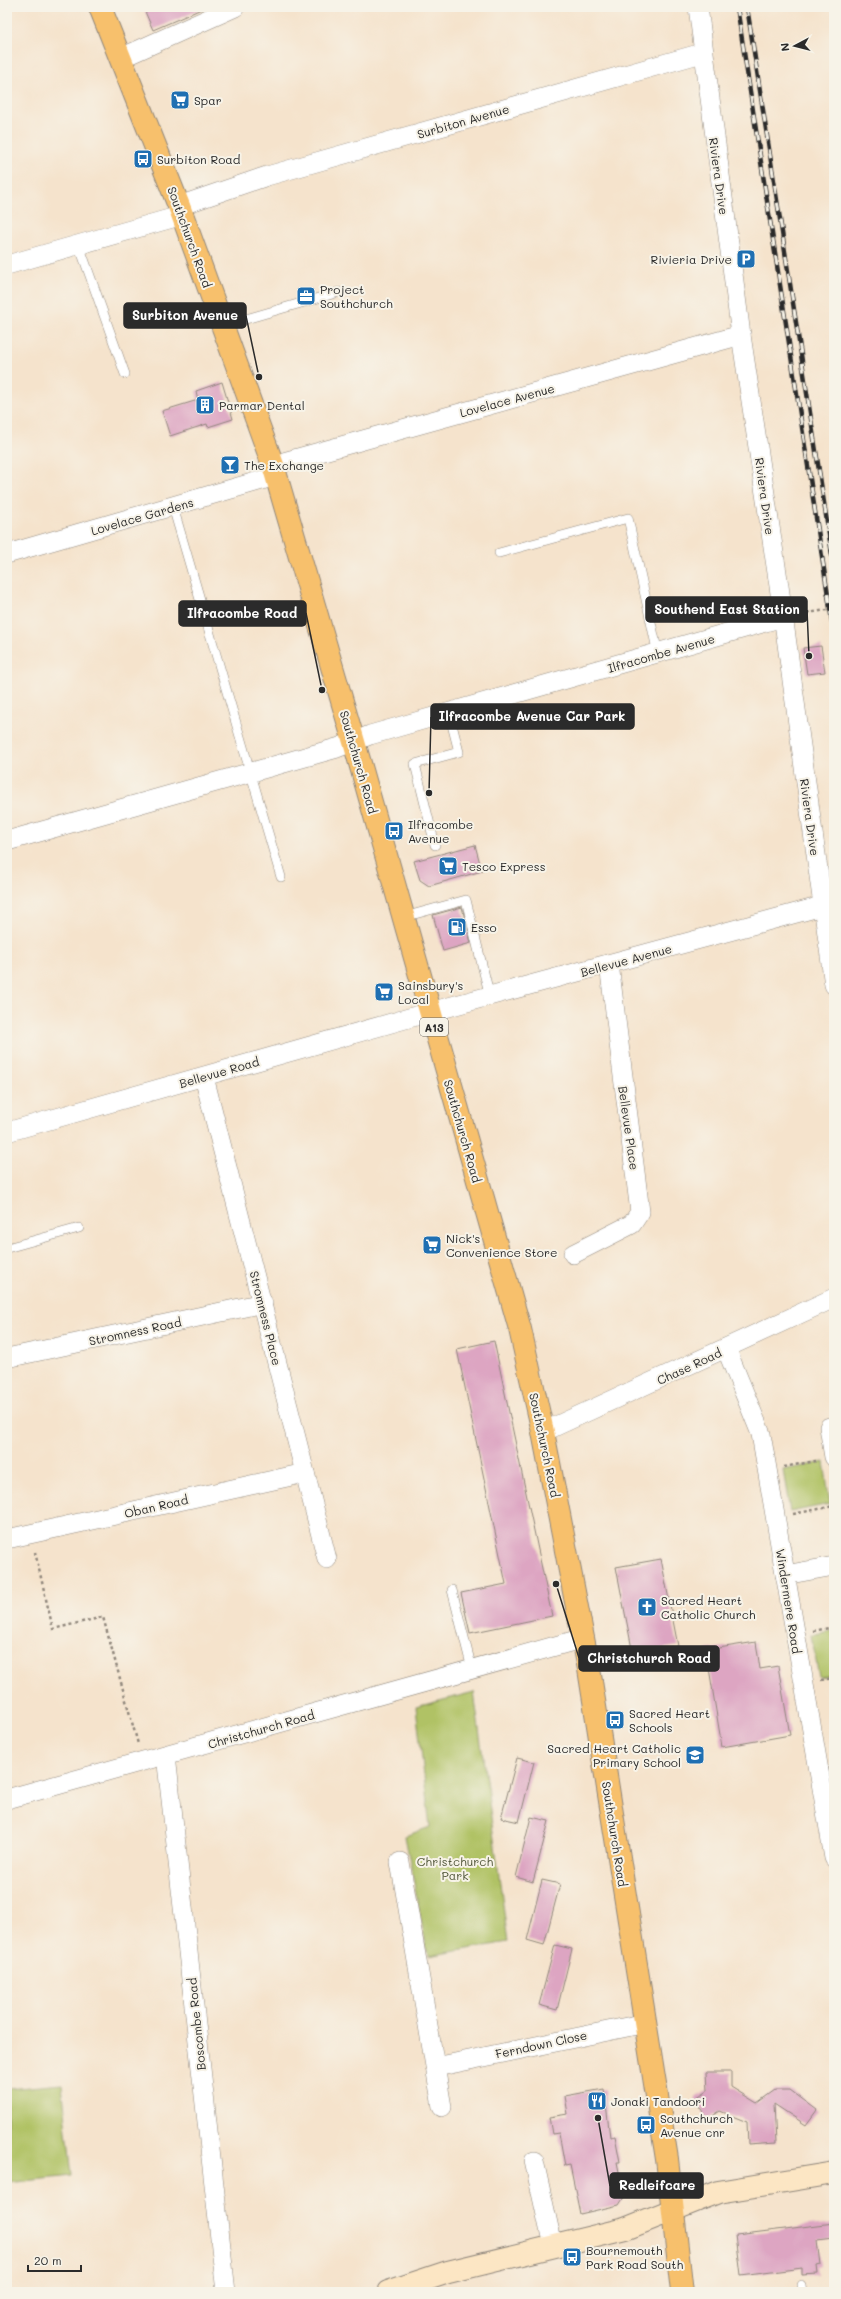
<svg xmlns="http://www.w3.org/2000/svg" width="841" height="2299" viewBox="0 0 841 2299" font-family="Mali,sans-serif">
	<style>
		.green { fill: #b0c265; stroke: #6e7648 }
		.building { fill: #dda5c2 }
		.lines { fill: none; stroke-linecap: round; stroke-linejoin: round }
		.lane-casing { stroke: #90877c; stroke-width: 10 }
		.street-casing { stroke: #90877c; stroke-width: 20 }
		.secondary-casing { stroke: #90877c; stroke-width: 24 }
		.primary-casing { stroke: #90877c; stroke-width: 24 }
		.path { stroke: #90877c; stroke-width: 2.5; stroke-dasharray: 3 3; stroke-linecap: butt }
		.lane { stroke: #fff; stroke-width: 9 }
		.street { stroke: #fff; stroke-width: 19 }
		.secondary { stroke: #fce6c4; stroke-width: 22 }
		.primary { stroke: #f7c06c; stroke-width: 22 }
		.rail-casing { stroke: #2b2b2b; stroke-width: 4.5 }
		.rail { stroke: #f7f3e8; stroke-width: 3; stroke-dasharray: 9; stroke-linecap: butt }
		.path-bridge { stroke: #90877c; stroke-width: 2.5; stroke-dasharray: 3 3; stroke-linecap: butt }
		.labels { text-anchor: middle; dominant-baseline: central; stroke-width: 4; stroke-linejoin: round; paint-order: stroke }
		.shield { fill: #f7f3e8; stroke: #686764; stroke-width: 1 }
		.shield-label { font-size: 11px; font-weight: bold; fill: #2b2b2b }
		.poi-label { font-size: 12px; fill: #2b2b2b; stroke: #f7f3e8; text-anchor: start }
		.street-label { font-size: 12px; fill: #2b2b2b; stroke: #f7f3e8 }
		.park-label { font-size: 12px; fill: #53583c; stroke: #f7f3e8 }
		.leader { fill: none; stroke: #2b2b2b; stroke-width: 1.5 }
		.callout-dot { fill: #2b2b2b; stroke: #f7f3e8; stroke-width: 1.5 }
		.callout { fill: #2b2b2b; stroke: #2b2b2b; stroke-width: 1.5 }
		.callout-label { font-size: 13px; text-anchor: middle; font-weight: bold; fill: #fff }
	</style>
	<rect width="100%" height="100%" fill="#f7f3e8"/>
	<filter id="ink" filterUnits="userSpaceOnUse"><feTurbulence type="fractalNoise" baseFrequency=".025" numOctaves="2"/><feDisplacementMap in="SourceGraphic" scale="8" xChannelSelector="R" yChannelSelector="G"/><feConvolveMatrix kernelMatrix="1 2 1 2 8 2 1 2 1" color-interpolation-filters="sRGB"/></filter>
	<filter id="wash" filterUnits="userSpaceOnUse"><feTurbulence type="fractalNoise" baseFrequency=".012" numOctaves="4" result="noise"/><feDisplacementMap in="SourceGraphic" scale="16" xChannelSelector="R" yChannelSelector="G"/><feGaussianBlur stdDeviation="0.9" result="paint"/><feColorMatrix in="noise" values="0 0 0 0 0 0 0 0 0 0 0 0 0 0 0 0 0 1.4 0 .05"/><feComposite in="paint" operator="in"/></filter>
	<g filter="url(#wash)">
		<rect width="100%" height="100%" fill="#f5e3cc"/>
		<!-- green -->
		<g class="green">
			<path d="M824,1462L830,1504L790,1512L783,1470Z"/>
			<path d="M834,1630V1675L819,1677L811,1635Z"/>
			<path d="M474,1692L508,1942L428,1956L405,1836L430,1827L416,1707Z"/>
			<path d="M62,2084L72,2176L7,2183V2089Z"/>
		</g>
		<g id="blocks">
			<!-- building -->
			<g class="building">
				<path d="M143,7H206L153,30Z"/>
				<path d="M222,382L233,419L208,427L207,424L170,436L162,411L198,400L196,391Z"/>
				<path d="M821,646L825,672L807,674L803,648Z"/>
				<path d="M475,845L482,871L429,886L420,880L414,861Z"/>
				<path d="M462,907L471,943L443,951L433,915Z"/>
				<path d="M494,1341L552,1616L470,1633L461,1593L506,1584L457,1349Z"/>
				<path d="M661,1559L678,1646L633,1654L616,1567Z"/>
				<path d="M756,1642L760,1669L778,1666L790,1735L722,1747L706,1650Z"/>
				<path d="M517,1758L534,1762L519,1822L501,1818Z"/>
				<path d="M531,1817L549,1821L533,1882L516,1877Z"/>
				<path d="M542,1880L560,1884L544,1945L527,1940Z"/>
				<path d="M555,1945L572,1949L557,2010L539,2005Z"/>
				<path d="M707,2072H731V2087L757,2103L775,2090H790L817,2110L806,2125L774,2104L776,2143L748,2145L747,2122L720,2111L708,2119L694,2099L708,2090Z"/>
				<path d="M604,2089L610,2137L615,2136L620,2162H617L624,2197L619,2205L580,2214L570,2165L565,2166L559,2133L552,2134L549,2117L568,2114L565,2096Z"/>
				<path d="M834,2223V2238L818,2240L821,2265L817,2266L818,2274L802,2275V2268L741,2276L736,2235Z"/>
			</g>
		</g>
	</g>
	<g filter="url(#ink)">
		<use href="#blocks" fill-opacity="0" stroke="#90877c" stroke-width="1"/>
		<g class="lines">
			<!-- lane casing -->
			<g class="lane-casing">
				<g id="lane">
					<path d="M79,245L125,374"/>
					<path d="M222,326L339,292"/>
					<path d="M173,507L281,877"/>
					<path d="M499,553L628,518L658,654"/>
					<path d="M435,845L415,764L459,752L449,713"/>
					<path d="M404,917L466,900L490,997"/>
					<path d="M7,1248L79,1228"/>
					<path d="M452,1590L472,1669"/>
					<path d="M802,2285L803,2292"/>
				</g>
			</g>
			<!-- street casing -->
			<g class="street-casing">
				<g id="street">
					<path d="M698,7L741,335L779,586L834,985"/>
					<path d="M121,58L235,7"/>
					<path d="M179,206L267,176L702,53"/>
					<path d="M7,265L183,215"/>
					<path d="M273,465L741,335"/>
					<path d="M7,554L276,476"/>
					<path d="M7,841L337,748L370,735L783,617"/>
					<path d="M204,1077L327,1559"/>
					<path d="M7,1132L430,1012L822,906"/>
					<path d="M573,1254L632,1224L640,1212L609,964"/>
					<path d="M726,1348L761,1434L834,1858"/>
					<path d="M7,1358L263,1303"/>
					<path d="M829,1427L834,1457"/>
					<path d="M543,1432L834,1298"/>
					<path d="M7,1539L305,1473"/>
					<path d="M785,1575L834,1566"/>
					<path d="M166,1755L226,2292"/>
					<path d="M7,1799L584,1638"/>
					<path d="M400,1862L442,2107"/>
					<path d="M436,2067L646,2023"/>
					<path d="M534,2161L553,2246"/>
				</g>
			</g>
			<!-- secondary casing -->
			<g class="secondary-casing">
				<path id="secondary" d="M388,2292L448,2272L625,2229L718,2192L834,2173"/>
			</g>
			<!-- primary casing -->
			<g class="primary-casing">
				<path id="primary" d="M100,7L179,206L273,465L354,742L520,1329L543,1432L589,1669L667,2159L682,2292"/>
			</g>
			<!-- path -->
			<g class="path">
				<path d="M801,614L807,613"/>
				<path d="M784,1467L816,1461"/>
				<path d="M793,1514L834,1506"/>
				<path d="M35,1552L53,1629L103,1617L138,1744"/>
				<path d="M813,1631L834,1627"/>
				<path d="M821,1680L834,1678"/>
			</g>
			<!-- lane -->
			<use href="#lane" class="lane"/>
			<!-- street -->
			<use href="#street" class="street"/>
			<!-- secondary -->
			<use href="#secondary" class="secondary"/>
			<!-- primary -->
			<use href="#primary" class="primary"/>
			<!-- rail casing -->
			<g class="rail-casing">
				<g id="rail">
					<path d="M737,7L834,634"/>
					<path d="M747,7L834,567"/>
				</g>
			</g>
			<!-- rail -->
			<use href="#rail" class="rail"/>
			<!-- path-bridge -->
			<path class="path-bridge" d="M807,613L834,609"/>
		</g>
	</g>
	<!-- icons -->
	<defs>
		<g id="supermarket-square" transform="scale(1)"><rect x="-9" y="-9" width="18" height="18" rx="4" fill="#1f6fb2" stroke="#f7f3e8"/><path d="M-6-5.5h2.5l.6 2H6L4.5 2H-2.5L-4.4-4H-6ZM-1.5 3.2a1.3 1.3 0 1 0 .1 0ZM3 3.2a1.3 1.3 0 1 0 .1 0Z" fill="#fff"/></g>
		<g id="bus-square" transform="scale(1)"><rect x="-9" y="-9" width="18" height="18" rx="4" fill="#1f6fb2" stroke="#f7f3e8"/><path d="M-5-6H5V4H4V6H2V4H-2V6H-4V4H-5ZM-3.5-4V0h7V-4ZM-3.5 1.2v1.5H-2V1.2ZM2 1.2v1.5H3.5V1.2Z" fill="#fff"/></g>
		<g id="parking-square" transform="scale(1)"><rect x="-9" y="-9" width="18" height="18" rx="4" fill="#1f6fb2" stroke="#f7f3e8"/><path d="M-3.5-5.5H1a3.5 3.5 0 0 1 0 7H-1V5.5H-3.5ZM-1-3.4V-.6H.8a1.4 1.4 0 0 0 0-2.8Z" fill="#fff"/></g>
		<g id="office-square" transform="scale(1)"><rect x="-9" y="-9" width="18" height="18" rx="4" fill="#1f6fb2" stroke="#f7f3e8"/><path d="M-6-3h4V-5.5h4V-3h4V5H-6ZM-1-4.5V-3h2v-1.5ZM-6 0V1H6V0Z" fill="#fff"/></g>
		<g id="building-square" transform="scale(1)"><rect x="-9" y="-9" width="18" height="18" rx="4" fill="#1f6fb2" stroke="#f7f3e8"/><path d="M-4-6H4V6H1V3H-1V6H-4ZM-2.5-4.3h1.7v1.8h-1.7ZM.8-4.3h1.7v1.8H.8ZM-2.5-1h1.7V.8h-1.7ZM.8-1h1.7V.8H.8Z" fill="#fff"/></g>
		<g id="bar-square" transform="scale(1)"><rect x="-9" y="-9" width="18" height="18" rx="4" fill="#1f6fb2" stroke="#f7f3e8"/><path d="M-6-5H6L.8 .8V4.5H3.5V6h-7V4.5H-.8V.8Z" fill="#fff"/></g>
		<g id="fuel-square" transform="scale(1)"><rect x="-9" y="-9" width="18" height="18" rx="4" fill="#1f6fb2" stroke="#f7f3e8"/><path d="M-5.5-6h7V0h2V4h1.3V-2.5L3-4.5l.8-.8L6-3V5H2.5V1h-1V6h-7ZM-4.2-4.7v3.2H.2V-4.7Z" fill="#fff"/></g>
		<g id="church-square" transform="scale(1)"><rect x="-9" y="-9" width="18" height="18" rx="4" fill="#1f6fb2" stroke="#f7f3e8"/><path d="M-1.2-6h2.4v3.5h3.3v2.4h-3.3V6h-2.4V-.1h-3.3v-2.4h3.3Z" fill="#fff"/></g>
		<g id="school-square" transform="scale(1)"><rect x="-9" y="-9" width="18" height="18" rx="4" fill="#1f6fb2" stroke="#f7f3e8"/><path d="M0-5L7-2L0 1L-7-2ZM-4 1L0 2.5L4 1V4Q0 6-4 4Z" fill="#fff"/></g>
		<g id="restaurant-square" transform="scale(1)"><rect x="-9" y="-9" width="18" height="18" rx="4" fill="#1f6fb2" stroke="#f7f3e8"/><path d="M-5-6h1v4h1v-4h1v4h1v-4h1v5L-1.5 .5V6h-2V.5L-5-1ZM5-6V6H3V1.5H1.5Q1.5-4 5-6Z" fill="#fff"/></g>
	</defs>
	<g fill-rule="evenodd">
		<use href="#supermarket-square" x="180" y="100"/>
		<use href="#bus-square" x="143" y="159"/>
		<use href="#parking-square" x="746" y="259"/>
		<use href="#office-square" x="306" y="296"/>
		<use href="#building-square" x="205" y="405"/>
		<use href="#bar-square" x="230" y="465"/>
		<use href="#bus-square" x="394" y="831"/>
		<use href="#supermarket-square" x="448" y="866"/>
		<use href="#fuel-square" x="457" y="927"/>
		<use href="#supermarket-square" x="384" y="992"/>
		<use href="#supermarket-square" x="432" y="1245"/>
		<use href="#church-square" x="647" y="1607"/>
		<use href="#bus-square" x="615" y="1720"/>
		<use href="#school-square" x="695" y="1755"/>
		<use href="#restaurant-square" x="597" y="2101"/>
		<use href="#bus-square" x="646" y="2125"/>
		<use href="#bus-square" x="572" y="2257"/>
	</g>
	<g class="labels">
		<!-- shield labels -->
		<rect class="shield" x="420" y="1018" width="28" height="18" rx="3"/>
		<g class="shield-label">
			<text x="434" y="1027">A13</text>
		</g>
		<!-- poi labels -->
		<g class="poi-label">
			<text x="194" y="100">Spar</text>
			<text x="157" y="159">Surbiton Road</text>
			<text x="732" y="259" text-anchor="end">Rivieria Drive</text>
			<text x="320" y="289">Project<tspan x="320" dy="14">Southchurch</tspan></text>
			<text x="219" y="405">Parmar Dental</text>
			<text x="244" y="465">The Exchange</text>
			<text x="408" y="824">Ilfracombe<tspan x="408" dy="14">Avenue</tspan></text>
			<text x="462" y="866">Tesco Express</text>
			<text x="471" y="927">Esso</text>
			<text x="398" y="985">Sainsbury's<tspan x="398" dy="14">Local</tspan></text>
			<text x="446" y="1238">Nick's<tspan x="446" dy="14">Convenience Store</tspan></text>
			<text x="661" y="1600">Sacred Heart<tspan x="661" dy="14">Catholic Church</tspan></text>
			<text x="629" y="1713">Sacred Heart<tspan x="629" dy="14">Schools</tspan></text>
			<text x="681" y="1748" text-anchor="end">Sacred Heart Catholic<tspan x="681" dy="14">Primary School</tspan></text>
			<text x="611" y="2101">Jonaki Tandoori</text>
			<text x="660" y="2118">Southchurch<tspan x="660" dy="14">Avenue cnr</tspan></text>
			<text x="586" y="2250">Bournemouth<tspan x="586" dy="14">Park Road South</tspan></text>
		</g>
		<!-- street labels -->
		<g class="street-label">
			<text transform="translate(463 121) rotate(-16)">Surbiton Avenue</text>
			<text transform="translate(719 176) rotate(82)">Riviera Drive</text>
			<text transform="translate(190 237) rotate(70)">Southchurch Road</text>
			<text transform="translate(507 400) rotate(-15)">Lovelace Avenue</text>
			<text transform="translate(765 496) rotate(82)">Riviera Drive</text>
			<text transform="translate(142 516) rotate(-16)">Lovelace Gardens</text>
			<text transform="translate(661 653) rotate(-16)">Ilfracombe Avenue</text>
			<text transform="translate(359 762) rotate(74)">Southchurch Road</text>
			<text transform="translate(810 817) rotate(82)">Riviera Drive</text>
			<text transform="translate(626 960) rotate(-15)">Bellevue Avenue</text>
			<text transform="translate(219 1072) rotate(-16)">Bellevue Road</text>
			<text transform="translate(629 1128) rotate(82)">Bellevue Place</text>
			<text transform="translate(463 1131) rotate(74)">Southchurch Road</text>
			<text transform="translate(266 1318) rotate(76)">Stromness Place</text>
			<text transform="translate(135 1331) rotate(-12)">Stromness Road</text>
			<text transform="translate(689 1366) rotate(-25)">Chase Road</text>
			<text transform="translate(545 1445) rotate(78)">Southchurch Road</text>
			<text transform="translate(156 1506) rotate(-13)">Oban Road</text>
			<text transform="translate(789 1601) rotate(81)">Windermere Road</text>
			<text transform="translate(261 1729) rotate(-16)">Christchurch Road</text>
			<text transform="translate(615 1834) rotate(81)">Southchurch Road</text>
			<text transform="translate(196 2024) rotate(-96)">Boscombe Road</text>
			<text transform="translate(541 2044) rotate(-12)">Ferndown Close</text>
		</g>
		<!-- park labels -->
		<g class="park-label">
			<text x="455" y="1861">Christchurch<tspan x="455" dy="14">Park</tspan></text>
		</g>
	</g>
	<!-- callouts -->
	<path class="leader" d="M259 377L246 316M809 656L807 610M322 690L306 613M429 793L431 717M556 1584L579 1658M598 2118L610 2186"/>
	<g class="callout-dot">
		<circle cx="259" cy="377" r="4"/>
		<circle cx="809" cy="656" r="4"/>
		<circle cx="322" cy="690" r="4"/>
		<circle cx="429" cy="793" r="4"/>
		<circle cx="556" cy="1584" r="4"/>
		<circle cx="598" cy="2118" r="4"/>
	</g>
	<g class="callout">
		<rect x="124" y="303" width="122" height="25" rx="4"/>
		<rect x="646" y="597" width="161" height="25" rx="4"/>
		<rect x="179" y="601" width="127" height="25" rx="4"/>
		<rect x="431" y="704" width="203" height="25" rx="4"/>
		<rect x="579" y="1646" width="140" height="25" rx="4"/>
		<rect x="610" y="2173" width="93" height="25" rx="4"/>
	</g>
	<g class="callout-label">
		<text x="185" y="320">Surbiton Avenue</text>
		<text x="727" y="614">Southend East Station</text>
		<text x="242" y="618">Ilfracombe Road</text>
		<text x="532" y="721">Ilfracombe Avenue Car Park</text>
		<text x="649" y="1663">Christchurch Road</text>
		<text x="657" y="2190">Redleifcare</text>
	</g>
	<!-- margin -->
	<rect width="841" height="2299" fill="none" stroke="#f7f3e8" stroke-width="24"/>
	<!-- north arrow -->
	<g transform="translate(795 46) rotate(263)" stroke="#f7f3e8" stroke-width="3" paint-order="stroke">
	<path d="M0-3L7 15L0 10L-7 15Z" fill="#2b2b2b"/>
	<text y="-6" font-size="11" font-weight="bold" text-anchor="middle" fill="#2b2b2b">N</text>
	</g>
	<!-- scale -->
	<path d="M28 2265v6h53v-6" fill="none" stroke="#2b2b2b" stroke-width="2"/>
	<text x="34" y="2265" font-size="12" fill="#2b2b2b" stroke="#f7f3e8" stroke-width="3" paint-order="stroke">20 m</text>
</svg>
